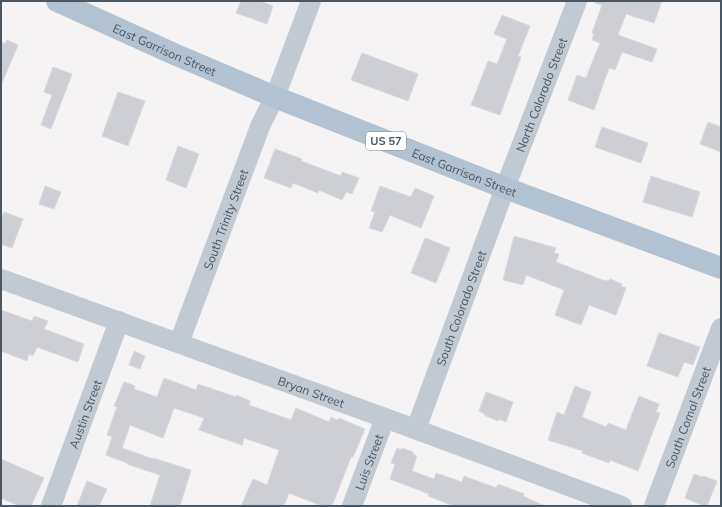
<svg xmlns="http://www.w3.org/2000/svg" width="722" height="507" viewBox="0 0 722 507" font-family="Mulish,sans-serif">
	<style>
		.building { fill: #cdcfd5; stroke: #d7d9de }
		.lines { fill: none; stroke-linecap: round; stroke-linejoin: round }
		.minor { stroke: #c1cad2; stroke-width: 20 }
		.major { stroke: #b3c2d1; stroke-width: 22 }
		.labels { text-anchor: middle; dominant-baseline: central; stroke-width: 3; stroke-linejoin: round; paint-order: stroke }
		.shield { fill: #fff; stroke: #808990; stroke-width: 1 }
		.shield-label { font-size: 11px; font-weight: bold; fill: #4a5661 }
		.street-label { font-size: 12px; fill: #4a5661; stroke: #fff }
	</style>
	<rect width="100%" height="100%" fill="#f5f3f3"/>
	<!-- building -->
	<g class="building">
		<path d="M241,1H260L273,6L267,24L236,13Z"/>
		<path d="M595,1H662L654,23L626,14L618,35L657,49L652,62L622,52L615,70L609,68L594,110L568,100L577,75L586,78L600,43L592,40L594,34L592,33L602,5L595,3Z"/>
		<path d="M502,15L530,26L518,56L521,57L500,115L471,105L488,61L497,64L507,39L494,34Z"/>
		<path d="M7,40L18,45L1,85V42L5,44Z"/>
		<path d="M362,53L418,74L408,101L351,80Z"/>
		<path d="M53,67L72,74L51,129L41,125L52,95L44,92Z"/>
		<path d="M118,92L145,101L128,146L102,136Z"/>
		<path d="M708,122L721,127V152L700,144Z"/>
		<path d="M602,127L648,143L641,163L595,147Z"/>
		<path d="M178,146L199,154L186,188L166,180Z"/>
		<path d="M275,149L302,159L301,161L341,176L342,172L359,178L352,194L346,192L342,200L319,190L318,193L293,183L291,188L264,178Z"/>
		<path d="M651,176L700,192L692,217L643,202Z"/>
		<path d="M45,186L61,192L54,209L39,204Z"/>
		<path d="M380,186L411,197L415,188L434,196L421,228L390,215L382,232L369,228L375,212L371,211Z"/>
		<path d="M4,212L23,219L12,248L1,244V219Z"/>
		<path d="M514,236L556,248L554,253L559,254L556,262L605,281V280L608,281L610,279L622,284L621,286L626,288L616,315L589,305L581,325L555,315L564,290L526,275L523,285L503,280Z"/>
		<path d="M425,238L450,248L436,283L411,273Z"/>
		<path d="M1,310L32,321L34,316L48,321L44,329L84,344L78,362L37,347L33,356L29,354L27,361L1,351Z"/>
		<path d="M659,333L700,347L693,365L684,362L678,377L647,366Z"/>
		<path d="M134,351L145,356L140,369L129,365Z"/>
		<path d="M164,378L196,390L198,384L236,397V395L250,401L249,405L291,420L296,408L329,422L331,417L337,420L339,418L365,429L353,457H351L332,506H322L289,493L284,506H241L253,479L267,485L279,450L244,438L242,445L199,430L204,418L174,408L163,438L130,425L122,448L153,459V458L191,470L180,506H150L160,475L127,464V463L106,455L112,437L107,435L117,407L114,406L124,382L135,386L134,389L157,397Z"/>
		<path d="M575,386L591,392L582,417L606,427L608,423L626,430L639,396L659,404L656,412L660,413L638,471L610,460L609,463L582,453L583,451L548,440L557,412L564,415Z"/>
		<path d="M486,392L513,402L506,422L499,419L498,421L484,415L485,414L479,411Z"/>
		<path d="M397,448L401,450L402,448L413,452V454L417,456L412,471L434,479L436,473L462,482L464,476L496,488L498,484L524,494L523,496L545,506H454L428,496L429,494L390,479L395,464L391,463Z"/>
		<path d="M1,459L44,478L31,506H19L1,498Z"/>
		<path d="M694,474L702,477L703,476L717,481L707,506H704L685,498Z"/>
		<path d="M87,481L107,489L99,506H77Z"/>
	</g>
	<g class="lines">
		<!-- minor -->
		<g class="minor">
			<path id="s1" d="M1,279L385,418L622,506"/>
			<path id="s2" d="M179,343L261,124L275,97L311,1"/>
			<path id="s3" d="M416,429L505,188L577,1"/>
			<path id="s4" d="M51,506L119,321"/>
			<path id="s5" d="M352,506L385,418"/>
			<path id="s6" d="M654,506L721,328"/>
		</g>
		<!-- major -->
		<path class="major" id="s7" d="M57,1L174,54L275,97L505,188L721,268"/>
	</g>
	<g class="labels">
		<!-- shield labels -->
		<rect class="shield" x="366" y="132" width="40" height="18" rx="3"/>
		<g class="shield-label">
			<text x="386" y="141">US 57</text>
		</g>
		<!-- street labels -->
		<g class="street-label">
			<text stroke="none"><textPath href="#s7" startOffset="118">East Garrison Street</textPath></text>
			<text stroke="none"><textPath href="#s3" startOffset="357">North Colorado Street</textPath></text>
			<text stroke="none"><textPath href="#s7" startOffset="442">East Garrison Street</textPath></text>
			<text stroke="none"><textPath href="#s2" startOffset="132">South Trinity Street</textPath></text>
			<text stroke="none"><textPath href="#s3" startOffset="129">South Colorado Street</textPath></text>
			<text stroke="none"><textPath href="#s1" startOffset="330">Bryan Street</textPath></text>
			<text stroke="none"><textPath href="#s4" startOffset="98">Austin Street</textPath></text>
			<text stroke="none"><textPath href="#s6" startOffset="95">South Comal Street</textPath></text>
			<text stroke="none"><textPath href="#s5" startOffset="47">Luis Street</textPath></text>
		</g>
	</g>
	<!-- border -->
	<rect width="722" height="507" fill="none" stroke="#4a5661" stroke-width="4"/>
</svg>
